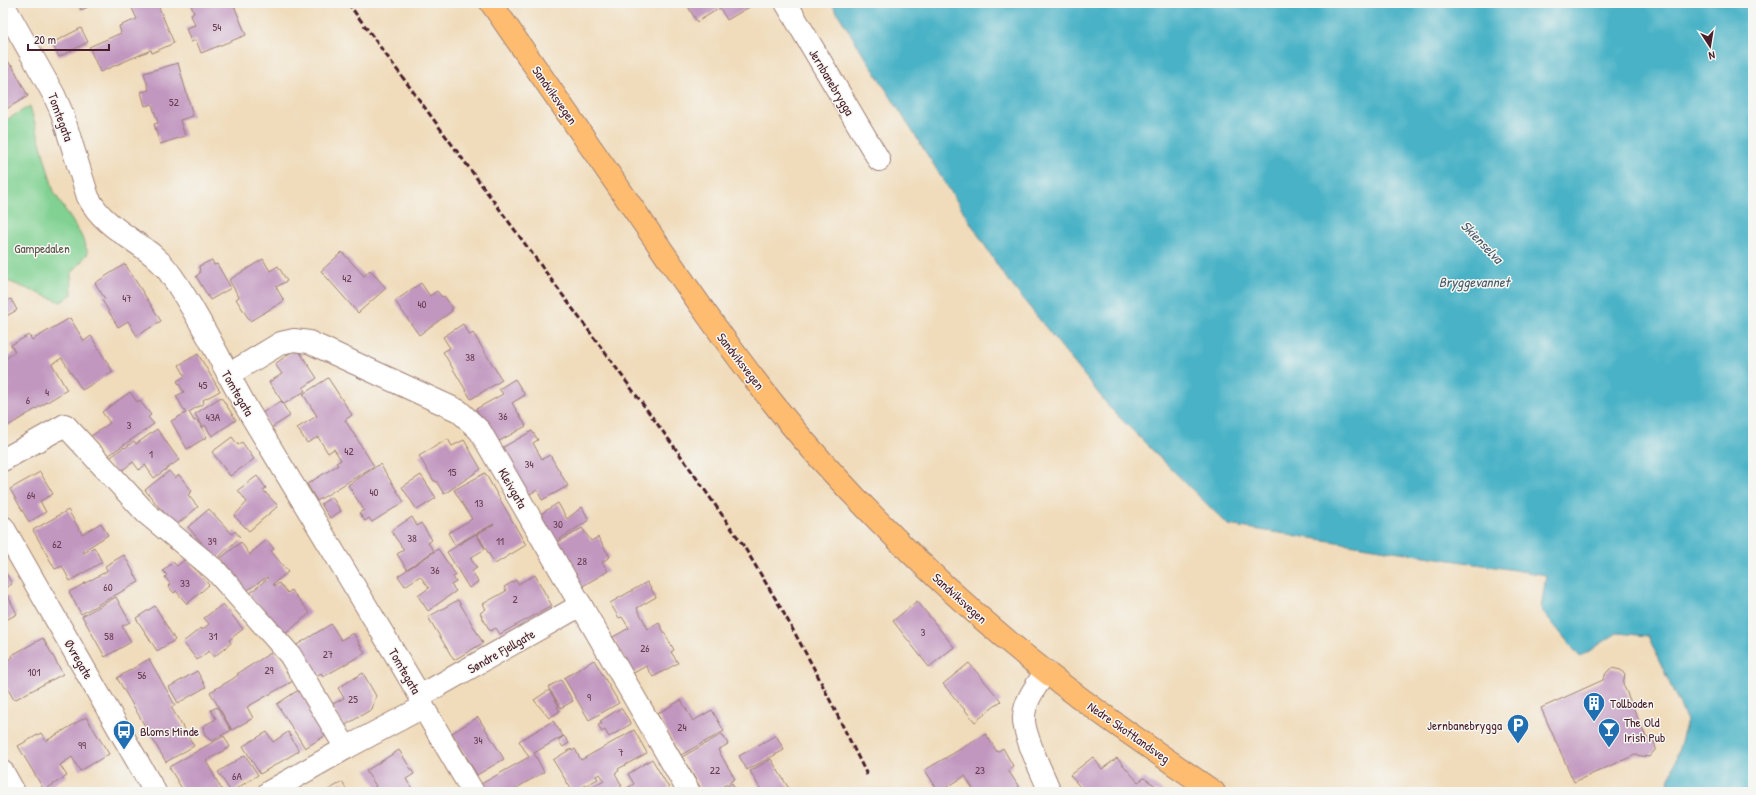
<svg xmlns="http://www.w3.org/2000/svg" width="1756" height="795" font-family="'Patrick Hand',sans-serif">
  <style>
    .green { fill: #80d192; stroke: #65785e }
    .water { fill: #48b2c6; stroke: #496878 }
    .building { fill: #c196bf }
    .lines { fill: none; stroke-linecap: round; stroke-linejoin: round }
    .minor-casing { stroke: #9d7e73; stroke-width: 24 }
    .tertiary-casing { stroke: #9d7e73; stroke-width: 24 }
    .primary-casing { stroke: #9d7e73; stroke-width: 24 }
    .minor { stroke: #fff; stroke-width: 22 }
    .tertiary { stroke: #fff; stroke-width: 22 }
    .primary { stroke: #febc70; stroke-width: 22 }
    .rail { stroke: #4a1f2b; stroke-width: 3; stroke-dasharray: 6 3; stroke-linecap: butt }
    .labels { text-anchor: middle; stroke-width: 3; stroke-linejoin: round; paint-order: stroke }
    .number-label { font-size: 11px; fill: #683d50 }
    .street-label { font-size: 13px; fill: #4a1f2b; stroke: #f6f6f2 }
    .park-label { font-size: 13px; fill: #5a544a; stroke: #f6f6f2 }
    .poi-label { font-size: 13px; fill: #4a1f2b; stroke: #f6f6f2; text-anchor: start }
    .water-label { font-size: 14px; font-style: italic; fill: #495a69; stroke: #f6f6f2 }
  </style>
  <rect width="100%" height="100%" fill="#f6f6f2"/>
  <filter id="ink" filterUnits="userSpaceOnUse"><feTurbulence type="fractalNoise" baseFrequency=".025" numOctaves="2"/><feDisplacementMap in="SourceGraphic" scale="8" xChannelSelector="R" yChannelSelector="G"/><feConvolveMatrix kernelMatrix="1 2 1 2 8 2 1 2 1" color-interpolation-filters="sRGB"/></filter>
  <filter id="wash" filterUnits="userSpaceOnUse"><feTurbulence type="fractalNoise" baseFrequency=".012" numOctaves="4" result="noise"/><feDisplacementMap in="SourceGraphic" scale="16" xChannelSelector="R" yChannelSelector="G"/><feGaussianBlur stdDeviation="0.9" result="paint"/><feColorMatrix in="noise" values="0 0 0 0 0 0 0 0 0 0 0 0 0 0 0 0 0 1.4 0 .05"/><feComposite in="paint" operator="in"/></filter>
  <g filter="url(#wash)">
    <rect width="100%" height="100%" fill="#f0dcbb"/>
    <!-- green -->
    <path class="green" d="M 30,106 L 54,192 L 81,235 L 88,253 L 71,274 L 72,294 L 61,302 L 5,280 L 3,277 L 3,122 Z"/>
    <!-- water -->
    <path class="water" d="M 831,3 L 1753,3 L 1753,792 L 1666,792 L 1687,721 L 1648,636 L 1617,633 L 1580,657 L 1541,609 L 1546,575 L 1228,525 L 1111,409 L 1003,274 Z"/>
    <g id="blocks">
      <!-- building -->
      <g class="building">
        <path d="M 78,3 L 97,3 L 81,10 Z"/>
        <path d="M 138,3 L 157,3 L 174,43 L 152,53 L 151,50 L 100,72 L 89,47 L 121,33 L 119,26 L 137,19 L 131,6 Z"/>
        <path d="M 190,3 L 213,3 L 214,5 L 233,3 L 246,35 L 201,53 L 196,40 L 191,42 L 186,28 L 195,25 L 191,15 L 194,13 Z"/>
        <path d="M 686,3 L 749,3 L 751,6 L 727,20 L 720,8 L 697,22 Z"/>
        <path d="M 81,28 L 88,42 L 59,57 L 52,43 Z"/>
        <path d="M 8,61 L 11,66 L 12,65 L 28,96 L 3,111 L 3,64 Z"/>
        <path d="M 178,63 L 193,116 L 180,120 L 185,136 L 160,144 L 154,124 L 158,123 L 152,104 L 145,106 L 141,92 L 149,90 L 144,73 Z"/>
        <path d="M 342,252 L 364,276 L 370,270 L 386,288 L 358,313 L 321,271 Z"/>
        <path d="M 263,259 L 270,271 L 278,266 L 287,281 L 276,287 L 284,301 L 250,321 L 236,299 L 239,297 L 229,280 Z"/>
        <path d="M 212,260 L 214,265 L 217,264 L 231,288 L 210,300 L 196,276 L 200,273 L 199,266 Z"/>
        <path d="M 125,264 L 161,321 L 137,336 L 128,321 L 118,327 L 102,300 L 105,299 L 95,283 Z"/>
        <path d="M 421,283 L 430,296 L 437,291 L 442,297 L 444,296 L 453,308 L 451,309 L 452,311 L 419,335 L 395,301 Z"/>
        <path d="M 11,299 L 17,310 L 3,318 L 3,303 Z"/>
        <path d="M 70,318 L 84,341 L 91,336 L 113,372 L 82,390 L 62,358 L 52,364 L 67,390 L 3,429 L 3,361 L 15,352 L 11,345 L 29,335 L 32,340 Z"/>
        <path d="M 463,324 L 470,335 L 473,333 L 502,380 L 471,399 L 443,352 L 450,348 L 443,337 Z"/>
        <path d="M 297,348 L 317,378 L 303,388 L 305,391 L 284,404 L 269,382 L 282,374 L 275,364 Z"/>
        <path d="M 198,354 L 220,391 L 203,400 L 204,403 L 189,412 L 194,421 L 197,420 L 207,437 L 187,449 L 171,421 L 186,413 L 176,396 L 184,392 L 177,381 L 185,376 L 179,365 Z"/>
        <path d="M 328,378 L 352,415 L 345,420 L 374,466 L 317,501 L 307,484 L 338,465 L 336,463 L 341,460 L 334,449 L 328,453 L 318,437 L 307,443 L 297,428 L 317,416 L 303,394 Z"/>
        <path d="M 515,379 L 525,395 L 512,403 L 526,426 L 496,443 L 476,409 L 503,394 L 499,389 Z"/>
        <path d="M 130,392 L 137,402 L 139,400 L 151,415 L 148,417 L 154,424 L 105,458 L 90,437 L 110,423 L 102,412 Z"/>
        <path d="M 221,397 L 236,420 L 212,436 L 205,425 L 203,427 L 195,414 Z"/>
        <path d="M 281,401 L 290,416 L 271,428 L 262,413 Z"/>
        <path d="M 157,429 L 179,460 L 154,478 L 145,465 L 139,470 L 133,462 L 117,474 L 107,460 L 124,447 L 125,448 L 134,441 L 136,444 Z"/>
        <path d="M 532,431 L 538,440 L 533,443 L 542,459 L 550,455 L 568,486 L 542,500 L 537,490 L 528,495 L 500,449 Z"/>
        <path d="M 232,437 L 238,445 L 242,442 L 254,459 L 230,476 L 212,452 Z"/>
        <path d="M 448,439 L 452,446 L 464,440 L 481,469 L 444,494 L 436,481 L 434,481 L 419,456 Z"/>
        <path d="M 380,464 L 404,502 L 372,522 L 369,518 L 365,521 L 359,513 L 364,510 L 348,485 Z"/>
        <path d="M 169,471 L 175,478 L 179,475 L 192,491 L 188,495 L 198,507 L 175,526 L 145,490 Z"/>
        <path d="M 40,472 L 53,494 L 40,501 L 46,512 L 29,522 L 10,489 Z"/>
        <path d="M 485,473 L 526,545 L 495,564 L 477,534 L 494,524 L 455,545 L 448,533 L 472,519 L 454,490 Z"/>
        <path d="M 421,475 L 436,498 L 417,510 L 402,487 Z"/>
        <path d="M 257,476 L 266,488 L 263,490 L 278,506 L 249,531 L 234,516 L 247,502 L 238,490 Z"/>
        <path d="M 332,497 L 341,511 L 330,518 L 321,504 Z"/>
        <path d="M 558,503 L 567,519 L 582,507 L 589,520 L 555,542 L 539,515 Z"/>
        <path d="M 209,509 L 232,534 L 235,531 L 240,537 L 217,559 L 212,553 L 210,555 L 200,545 L 202,543 L 188,527 Z"/>
        <path d="M 68,510 L 82,534 L 101,523 L 108,535 L 83,551 L 84,553 L 94,547 L 102,562 L 70,581 L 62,566 L 55,569 L 33,530 Z"/>
        <path d="M 412,517 L 417,526 L 421,523 L 432,540 L 428,543 L 434,551 L 407,569 L 397,554 L 404,550 L 391,531 Z"/>
        <path d="M 582,528 L 591,541 L 598,537 L 610,557 L 602,562 L 608,571 L 581,587 L 555,544 Z"/>
        <path d="M 476,534 L 485,549 L 470,558 L 477,568 L 472,571 L 478,582 L 469,588 L 447,552 Z"/>
        <path d="M 267,540 L 274,549 L 271,551 L 288,572 L 273,584 L 275,586 L 279,583 L 288,593 L 291,590 L 310,613 L 284,635 L 249,594 L 268,578 L 267,577 L 246,591 L 221,558 L 241,542 L 250,555 L 252,552 Z"/>
        <path d="M 438,549 L 456,575 L 453,577 L 456,582 L 451,585 L 456,591 L 428,611 L 418,596 L 429,588 L 420,576 L 405,586 L 398,576 Z"/>
        <path d="M 124,555 L 139,582 L 81,614 L 69,592 L 107,571 L 105,566 Z"/>
        <path d="M 186,559 L 209,585 L 187,604 L 176,591 L 174,593 L 168,586 L 170,584 L 165,577 L 167,575 L 163,571 L 173,562 L 177,566 Z"/>
        <path d="M 3,568 L 12,584 L 3,589 Z"/>
        <path d="M 535,575 L 552,606 L 500,634 L 496,628 L 490,631 L 480,613 L 486,609 L 483,604 L 506,591 L 504,587 L 516,580 L 518,584 Z"/>
        <path d="M 647,582 L 656,597 L 637,608 L 648,629 L 659,623 L 674,650 L 671,652 L 678,663 L 653,677 L 646,666 L 632,674 L 613,637 L 629,628 L 622,617 L 619,618 L 610,603 Z"/>
        <path d="M 8,596 L 17,614 L 6,620 L 3,614 L 3,598 Z"/>
        <path d="M 116,597 L 130,622 L 122,626 L 131,642 L 105,657 L 82,616 Z"/>
        <path d="M 458,600 L 483,643 L 454,660 L 428,617 Z"/>
        <path d="M 917,601 L 954,647 L 929,667 L 893,621 Z"/>
        <path d="M 223,604 L 243,629 L 229,640 L 231,643 L 214,657 L 209,651 L 197,660 L 183,642 L 201,628 L 202,630 L 209,624 L 204,618 Z"/>
        <path d="M 155,606 L 175,640 L 157,651 L 136,618 Z"/>
        <path d="M 331,624 L 341,640 L 353,633 L 365,653 L 323,677 L 321,673 L 314,677 L 295,646 Z"/>
        <path d="M 43,638 L 63,674 L 14,700 L 3,680 L 4,678 L 3,663 L 13,657 L 12,655 Z"/>
        <path d="M 274,651 L 293,681 L 247,707 L 253,718 L 232,730 L 210,692 L 231,680 L 238,675 L 237,674 Z"/>
        <path d="M 149,659 L 175,705 L 171,707 L 194,746 L 166,762 L 117,678 Z"/>
        <path d="M 594,660 L 619,703 L 589,720 L 564,678 Z"/>
        <path d="M 969,663 L 1001,701 L 975,722 L 943,684 Z"/>
        <path d="M 1611,668 L 1621,670 L 1625,675 L 1623,684 L 1646,737 L 1654,741 L 1656,749 L 1649,757 L 1635,755 L 1574,782 L 1541,708 L 1603,680 L 1606,673 Z"/>
        <path d="M 197,671 L 206,687 L 178,703 L 169,687 Z"/>
        <path d="M 363,673 L 376,696 L 372,709 L 344,726 L 331,705 L 344,698 L 338,688 Z"/>
        <path d="M 561,680 L 573,701 L 561,708 L 548,687 Z"/>
        <path d="M 300,689 L 328,734 L 305,748 L 277,704 Z"/>
        <path d="M 549,690 L 559,706 L 557,707 L 560,711 L 549,718 L 534,700 Z"/>
        <path d="M 681,700 L 693,721 L 712,710 L 724,731 L 681,755 L 657,714 Z"/>
        <path d="M 217,707 L 231,730 L 212,741 L 205,736 L 203,726 L 216,719 L 211,710 Z"/>
        <path d="M 621,708 L 631,724 L 609,737 L 605,730 L 602,732 L 598,725 L 602,724 L 600,721 Z"/>
        <path d="M 86,717 L 109,754 L 80,771 L 72,757 L 60,765 L 67,776 L 44,790 L 18,746 L 41,733 L 46,741 Z"/>
        <path d="M 478,717 L 504,759 L 477,775 L 452,733 Z"/>
        <path d="M 553,721 L 563,736 L 534,753 L 544,772 L 523,784 L 514,790 L 515,792 L 486,792 L 481,784 L 529,757 L 519,741 Z"/>
        <path d="M 634,730 L 647,753 L 618,769 L 619,771 L 615,773 L 622,786 L 612,792 L 592,792 L 590,788 L 604,780 L 600,774 L 596,776 L 598,779 L 573,792 L 553,760 L 571,749 L 572,751 L 575,749 L 581,760 Z"/>
        <path d="M 267,732 L 273,742 L 288,732 L 299,751 L 260,774 L 243,746 Z"/>
        <path d="M 722,734 L 728,744 L 718,750 L 735,779 L 714,792 L 703,792 L 682,757 Z"/>
        <path d="M 986,734 L 997,752 L 1003,748 L 1013,766 L 1008,770 L 1019,787 L 1011,792 L 975,792 L 965,776 L 939,792 L 925,770 Z"/>
        <path d="M 776,735 L 784,750 L 747,770 L 739,756 Z"/>
        <path d="M 224,736 L 230,747 L 206,761 L 223,792 L 184,792 L 169,767 Z"/>
        <path d="M 564,736 L 569,743 L 563,747 L 558,740 Z"/>
        <path d="M 399,750 L 414,774 L 406,779 L 414,792 L 367,792 L 376,786 L 366,771 Z"/>
        <path d="M 245,755 L 258,775 L 231,792 L 218,772 Z"/>
        <path d="M 1093,757 L 1102,769 L 1117,758 L 1138,782 L 1144,778 L 1164,792 L 1073,792 L 1080,787 L 1070,775 Z"/>
        <path d="M 652,759 L 669,788 L 662,792 L 620,792 L 634,784 L 628,774 Z"/>
        <path d="M 771,759 L 791,792 L 762,792 L 750,771 Z"/>
        <path d="M 342,782 L 348,792 L 329,792 L 328,790 Z"/>
        <path d="M 732,783 L 737,792 L 718,792 Z"/>
      </g>
    </g>
  </g>
  <g filter="url(#ink)">
    <use href="#blocks" fill-opacity="0" stroke="#9d7e73" stroke-width="1"/>
    <g class="lines">
      <!-- minor casing -->
      <g class="minor-casing">
        <g id="minor">
          <path d="M 786,3 L 879,160"/>
          <path d="M 3,4 L 54,95 L 62,113 L 88,197 C 108,235 148,241 171,275 C 201,318 223,367 249,412 C 306,507 364,601 420,696 L 423,707 L 473,792"/>
          <path d="M 228,375 L 281,343 L 294,340 L 309,342 L 459,411 L 480,431 L 689,792"/>
          <path d="M 3,460 L 65,425 L 146,513 L 215,570 L 290,655 L 346,748"/>
          <path d="M 1046,671 C 1037,685 1025,700 1024,716 C 1022,734 1043,774 1050,792"/>
          <path d="M 420,696 L 581,605"/>
          <path d="M 269,792 L 346,748 L 423,707"/>
        </g>
      </g>
      <!-- tertiary casing -->
      <g class="tertiary-casing">
        <g id="tertiary">
          <path d="M 3,527 L 155,792"/>
          <path d="M 3,772 L 14,792"/>
        </g>
      </g>
      <!-- primary casing -->
      <g class="primary-casing">
        <path id="primary" d="M 491,3 C 546,82 600,161 655,240 C 710,320 766,401 832,472 C 898,544 970,612 1046,672 C 1100,715 1158,753 1214,792"/>
      </g>
      <!-- minor -->
      <use href="#minor" class="minor"/>
      <!-- tertiary -->
      <use href="#tertiary" class="tertiary"/>
      <!-- primary -->
      <use href="#primary" class="primary"/>
      <!-- rail -->
      <path class="rail" d="M 348,3 L 686,463 L 743,545 L 781,608 L 816,672 L 867,775"/>
    </g>
  </g>
  <!-- icons -->
  <defs>
    <g id="building-pin" transform="scale(1.15)"><path d="M0 17L-7.5 6A9.5 9.5 0 1 1 7.5 6Z" fill="#1f6fb2" stroke="#f6f6f2"/><path d="M-4-6H4V6H1V3H-1V6H-4ZM-2.5-4.3h1.7v1.8h-1.7ZM.8-4.3h1.7v1.8H.8ZM-2.5-1h1.7V.8h-1.7ZM.8-1h1.7V.8H.8Z" fill="#fff"/></g>
    <g id="parking-pin" transform="scale(1.15)"><path d="M0 17L-7.5 6A9.5 9.5 0 1 1 7.5 6Z" fill="#1f6fb2" stroke="#f6f6f2"/><path d="M-3.5-5.5H1a3.5 3.5 0 0 1 0 7H-1V5.5H-3.5ZM-1-3.4V-.6H.8a1.4 1.4 0 0 0 0-2.8Z" fill="#fff"/></g>
    <g id="bar-pin" transform="scale(1.15)"><path d="M0 17L-7.5 6A9.5 9.5 0 1 1 7.5 6Z" fill="#1f6fb2" stroke="#f6f6f2"/><path d="M-6-5H6L.8 .8V4.5H3.5V6h-7V4.5H-.8V.8Z" fill="#fff"/></g>
    <g id="bus-pin" transform="scale(1.15)"><path d="M0 17L-7.5 6A9.5 9.5 0 1 1 7.5 6Z" fill="#1f6fb2" stroke="#f6f6f2"/><path d="M-5-6H5V4H4V6H2V4H-2V6H-4V4H-5ZM-3.5-4V0h7V-4ZM-3.5 1.2v1.5H-2V1.2ZM2 1.2v1.5H3.5V1.2Z" fill="#fff"/></g>
  </defs>
  <g fill-rule="evenodd">
    <use href="#building-pin" x="1594" y="703"/>
    <use href="#parking-pin" x="1518" y="725"/>
    <use href="#bar-pin" x="1609" y="729"/>
    <use href="#bus-pin" x="124" y="731"/>
  </g>
  <g class="labels">
    <!-- number labels -->
    <g class="number-label">
      <text x="217" y="31">54</text>
      <text x="174" y="106">52</text>
      <text x="347" y="282">42</text>
      <text x="127" y="302">47</text>
      <text x="422" y="308">40</text>
      <text x="470" y="361">38</text>
      <text x="203" y="389">45</text>
      <text x="47" y="396">4</text>
      <text x="28" y="404">6</text>
      <text x="503" y="420">36</text>
      <text x="213" y="421">43A</text>
      <text x="129" y="429">3</text>
      <text x="349" y="455">42</text>
      <text x="151" y="458">1</text>
      <text x="529" y="468">34</text>
      <text x="452" y="476">15</text>
      <text x="374" y="496">40</text>
      <text x="31" y="499">64</text>
      <text x="479" y="507">13</text>
      <text x="558" y="528">30</text>
      <text x="412" y="542">38</text>
      <text x="212" y="545">39</text>
      <text x="500" y="545">11</text>
      <text x="57" y="548">62</text>
      <text x="582" y="565">28</text>
      <text x="435" y="574">36</text>
      <text x="185" y="587">33</text>
      <text x="108" y="591">60</text>
      <text x="515" y="603">2</text>
      <text x="923" y="636">3</text>
      <text x="109" y="640">58</text>
      <text x="213" y="640">31</text>
      <text x="645" y="652">26</text>
      <text x="328" y="658">27</text>
      <text x="269" y="674">29</text>
      <text x="34" y="676">101</text>
      <text x="142" y="679">56</text>
      <text x="589" y="701">9</text>
      <text x="353" y="703">25</text>
      <text x="682" y="731">24</text>
      <text x="478" y="744">34</text>
      <text x="82" y="749">99</text>
      <text x="621" y="756">7</text>
      <text x="715" y="774">22</text>
      <text x="980" y="774">23</text>
      <text x="237" y="780">6A</text>
    </g>
    <!-- street labels -->
    <g class="street-label">
      <text transform="translate(832 82) rotate(59)" y="5">Jernbanebrygga</text>
      <text transform="translate(555 95) rotate(55)" y="5">Sandviksvegen</text>
      <text transform="translate(61 117) rotate(70)" y="5">Tomtegata</text>
      <text transform="translate(741 361) rotate(52)" y="5">Sandviksvegen</text>
      <text transform="translate(238 393) rotate(60)" y="5">Tomtegata</text>
      <text transform="translate(513 488) rotate(60)" y="5">Kleivgata</text>
      <text transform="translate(960 598) rotate(42)" y="5">Sandviksvegen</text>
      <text transform="translate(501 651) rotate(-30)" y="5">Søndre Fjellgate</text>
      <text transform="translate(79 659) rotate(60)" y="5">Øvregate</text>
      <text transform="translate(405 671) rotate(60)" y="5">Tomtegata</text>
      <text transform="translate(1129 732) rotate(35)" y="5">Nedre Skottlandsveg</text>
    </g>
    <!-- park labels -->
    <g class="park-label">
      <text x="42" y="253">Gampedalen</text>
    </g>
    <!-- poi labels -->
    <g class="poi-label">
      <text x="1610" y="708">Tollboden</text>
      <text x="1624" y="727">The Old<tspan x="1624" dy="15">Irish Pub</tspan></text>
      <text x="1502" y="730" text-anchor="end">Jernbanebrygga</text>
      <text x="140" y="736">Bloms Minde</text>
    </g>
    <!-- water labels -->
    <g class="water-label">
      <text transform="translate(1482 242) rotate(46)" y="5">Skienselva</text>
      <text x="1474" y="287">Bryggevannet</text>
    </g>
  </g>
  <!-- margin -->
  <rect width="1756" height="795" fill="none" stroke="#f6f6f2" stroke-width="16"/>
  <!-- north arrow -->
  <g transform="translate(1710 46) rotate(168)" stroke="#f6f6f2" stroke-width="3" paint-order="stroke">
  <path d="M0-3L7 15L0 10L-7 15Z" fill="#4a1f2b"/>
  <text y="-6" font-size="11" font-weight="bold" text-anchor="middle" fill="#4a1f2b">N</text>
  </g>
  <!-- scale -->
  <path d="M28 44v6h81v-6" fill="none" stroke="#4a1f2b" stroke-width="2"/>
  <text x="34" y="44" font-size="12" fill="#4a1f2b" stroke="#f6f6f2" stroke-width="3" paint-order="stroke">20 m</text>
</svg>
